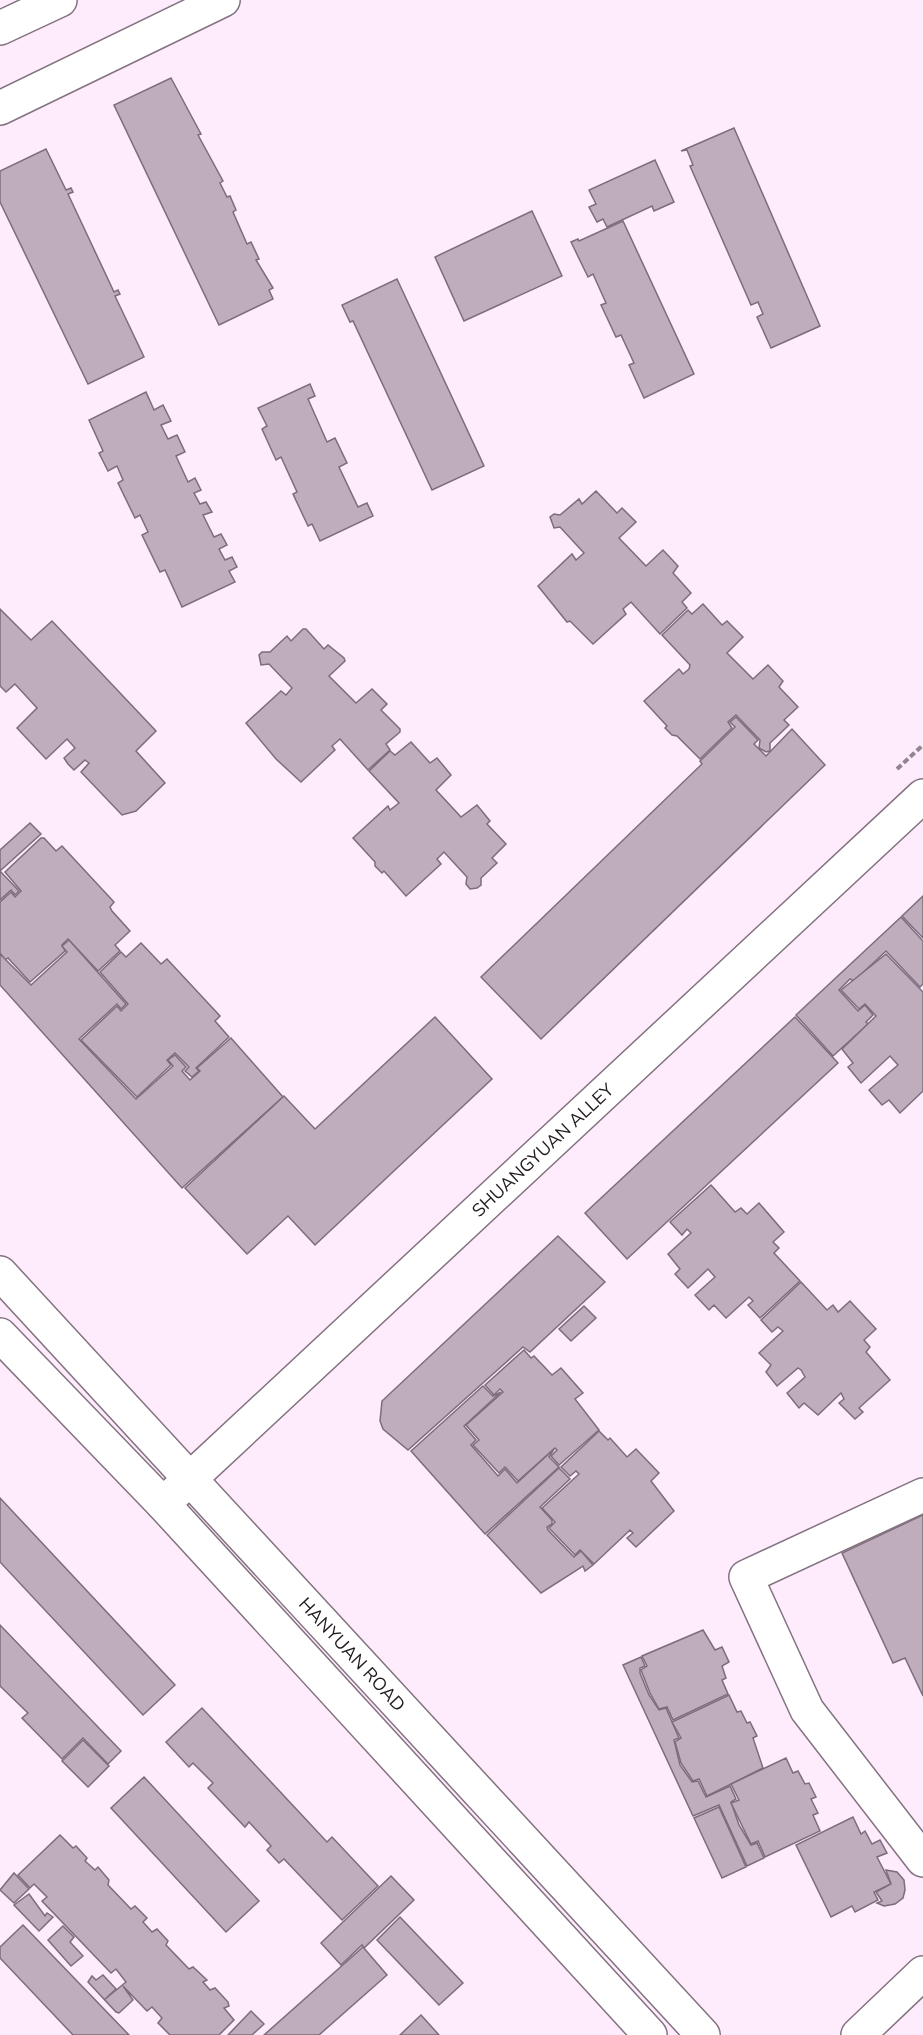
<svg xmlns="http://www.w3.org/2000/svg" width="923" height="2035" font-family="'Nunito Sans',sans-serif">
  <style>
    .building { fill: #bfadbc; stroke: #7d6c7b; stroke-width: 1.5 }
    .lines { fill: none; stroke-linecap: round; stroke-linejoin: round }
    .minor-casing { stroke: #837381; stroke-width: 36 }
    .major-casing { stroke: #837381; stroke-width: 36 }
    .path { stroke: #91858f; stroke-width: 4; stroke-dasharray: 6 3; stroke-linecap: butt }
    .minor { stroke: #fff; stroke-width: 33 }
    .major { stroke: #fff; stroke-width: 33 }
    .labels { text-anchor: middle; stroke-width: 5; stroke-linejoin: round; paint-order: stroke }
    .street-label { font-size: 18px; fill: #221c21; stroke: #fff }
  </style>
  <rect width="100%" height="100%" fill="#feebfb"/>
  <!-- building -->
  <g class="building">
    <path d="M 171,78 L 201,134 L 198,135 L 223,181 L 220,183 L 227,197 L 230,196 L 236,210 L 233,212 L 247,244 L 251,242 L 259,259 L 256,260 L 273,288 L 269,290 L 273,299 L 219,325 L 114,105 Z"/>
    <path d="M 734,128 L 820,326 L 771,348 L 757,317 L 763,314 L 758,302 L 751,305 L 690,166 L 693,165 L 687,150 L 681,151 Z"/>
    <path d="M 46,149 L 66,190 L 71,188 L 73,192 L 68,194 L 114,292 L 118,290 L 120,294 L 115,296 L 144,357 L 88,384 L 0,202 L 0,171 Z"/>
    <path d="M 655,160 L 674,202 L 654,211 L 652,206 L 607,227 L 603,219 L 597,222 L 589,207 L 596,204 L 589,190 Z"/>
    <path d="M 532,211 L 562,276 L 464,321 L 435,257 Z"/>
    <path d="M 623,221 L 694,374 L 644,398 L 629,365 L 634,363 L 621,335 L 616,337 L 601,305 L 606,303 L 593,274 L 588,277 L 571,242 L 578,239 L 579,241 Z"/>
    <path d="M 397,279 L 484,466 L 432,490 L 353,321 L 350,322 L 342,305 Z"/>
    <path d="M 310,384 L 315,396 L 308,399 L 327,442 L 335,438 L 347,463 L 339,467 L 358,507 L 367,503 L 373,516 L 320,541 L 312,524 L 308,526 L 293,494 L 297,492 L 281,457 L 276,460 L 262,429 L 267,426 L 258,408 Z"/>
    <path d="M 146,392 L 154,410 L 163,405 L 171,421 L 161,425 L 168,439 L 177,435 L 185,452 L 176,456 L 188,482 L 195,478 L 201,490 L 194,493 L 200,504 L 206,502 L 212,512 L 203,515 L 214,537 L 221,534 L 227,545 L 219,549 L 225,560 L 232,557 L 237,567 L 229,571 L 235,582 L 182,607 L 165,570 L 160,572 L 142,535 L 148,532 L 140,515 L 135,518 L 118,483 L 123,480 L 117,466 L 108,471 L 99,453 L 103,451 L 89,420 Z"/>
    <path d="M 596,491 L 617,513 L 622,508 L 636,522 L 619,538 L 646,566 L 663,550 L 678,566 L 673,573 L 691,593 L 682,602 L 687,608 L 660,634 L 631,602 L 623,609 L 626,614 L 593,644 L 570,621 L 567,622 L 538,586 L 572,554 L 576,560 L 584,553 L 560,527 L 554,528 L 550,517 L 554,514 L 560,515 L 579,499 L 582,504 Z"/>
    <path d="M 703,604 L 722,625 L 727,621 L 743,637 L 727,653 L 753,679 L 768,665 L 783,681 L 779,687 L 798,707 L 784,720 L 789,725 L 770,743 L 770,751 L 766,752 L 759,748 L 760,740 L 736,715 L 728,722 L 732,728 L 700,759 L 677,736 L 672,735 L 665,728 L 667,726 L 644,701 L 679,669 L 683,674 L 689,669 L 690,665 L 662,635 L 688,610 L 692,614 Z"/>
    <path d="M 0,609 L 31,640 L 52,621 L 156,731 L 136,751 L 165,783 L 136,811 L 122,815 L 81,772 L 89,763 L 85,760 L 74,770 L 68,764 L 64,758 L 75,748 L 67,739 L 46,759 L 17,728 L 37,708 L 15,684 L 6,692 L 0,686 Z"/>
    <path d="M 303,629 L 306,629 L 324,649 L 328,645 L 344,658 L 345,661 L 329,676 L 356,703 L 372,689 L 387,704 L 381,710 L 400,729 L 400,732 L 386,744 L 390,750 L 368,770 L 340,739 L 332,746 L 335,750 L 301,782 L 276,759 L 246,723 L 281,691 L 286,695 L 292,688 L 269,664 L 261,665 L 259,655 L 262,652 L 270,652 L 287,636 L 291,641 Z"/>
    <path d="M 736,717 L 758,740 L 754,744 L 766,756 L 792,729 L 825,765 L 541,1039 L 481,977 L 702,764 L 700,761 L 735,727 L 730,722 Z"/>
    <path d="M 411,742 L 430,763 L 437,758 L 451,775 L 436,790 L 461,817 L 477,805 L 490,821 L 487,824 L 506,844 L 492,858 L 497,863 L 481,878 L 481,885 L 477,888 L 470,889 L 466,884 L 467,877 L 444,852 L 437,859 L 441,864 L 406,896 L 384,871 L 382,873 L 375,866 L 375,862 L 353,838 L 388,806 L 390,810 L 399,803 L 369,771 L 390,751 L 395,755 Z"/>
    <path d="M 30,823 L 41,834 L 0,871 L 19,891 L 15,895 L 11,890 L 0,900 L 0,850 Z"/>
    <path d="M 41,838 L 44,838 L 56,851 L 62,846 L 114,902 L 110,907 L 112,911 L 130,931 L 115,945 L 120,951 L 98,971 L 68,939 L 62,945 L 65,951 L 30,982 L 8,958 L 5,960 L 0,953 L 0,902 L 11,892 L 15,897 L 21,891 L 5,872 Z"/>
    <path d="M 923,896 L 923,938 L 902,916 Z"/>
    <path d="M 901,917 L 923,941 L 923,984 L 920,987 L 886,951 L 854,981 L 850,979 L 839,990 L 858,1011 L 865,1005 L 873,1015 L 866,1022 L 868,1024 L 833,1056 L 796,1015 Z"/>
    <path d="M 69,940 L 126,1004 L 121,1009 L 117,1004 L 79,1039 L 136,1099 L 173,1066 L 168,1060 L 175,1055 L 186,1067 L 182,1071 L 190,1080 L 200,1071 L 197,1068 L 231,1038 L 283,1097 L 182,1188 L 0,985 L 0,954 L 31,985 L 67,952 L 62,946 Z"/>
    <path d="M 141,943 L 161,964 L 167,959 L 220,1016 L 215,1021 L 229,1037 L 196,1068 L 199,1071 L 192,1077 L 185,1071 L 189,1067 L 175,1053 L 167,1060 L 171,1065 L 137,1097 L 81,1040 L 117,1006 L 121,1011 L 128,1004 L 100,972 L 121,952 L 126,957 Z"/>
    <path d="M 886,954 L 923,992 L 923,1091 L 900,1113 L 889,1100 L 882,1105 L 869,1090 L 898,1065 L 890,1056 L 861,1083 L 848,1067 L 853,1063 L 842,1049 L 876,1016 L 865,1004 L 859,1009 L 841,990 Z"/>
    <path d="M 435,1017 L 492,1079 L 315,1245 L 288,1216 L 247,1254 L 185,1188 L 284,1096 L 315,1129 Z"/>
    <path d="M 795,1017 L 838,1063 L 627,1259 L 585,1213 Z"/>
    <path d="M 711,1185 L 735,1212 L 741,1208 L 747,1214 L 759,1203 L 784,1232 L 773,1242 L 779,1248 L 774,1253 L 800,1281 L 760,1318 L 748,1305 L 753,1301 L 749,1297 L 726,1318 L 714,1305 L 709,1310 L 695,1295 L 715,1277 L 708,1269 L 688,1288 L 675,1274 L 680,1269 L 668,1254 L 691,1233 L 687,1229 L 682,1235 L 670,1222 Z"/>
    <path d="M 558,1236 L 605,1282 L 530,1352 L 523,1347 L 408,1450 L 383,1429 L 380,1421 L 382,1401 Z"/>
    <path d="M 801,1282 L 827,1310 L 833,1305 L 838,1312 L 850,1301 L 876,1329 L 864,1340 L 870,1347 L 866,1352 L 890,1380 L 859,1408 L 863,1412 L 855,1419 L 839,1403 L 844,1399 L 841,1393 L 818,1415 L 804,1403 L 799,1408 L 787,1393 L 805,1377 L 801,1370 L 798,1368 L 777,1386 L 766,1372 L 771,1365 L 759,1353 L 783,1331 L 778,1327 L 772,1332 L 761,1320 Z"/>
    <path d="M 584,1306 L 596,1318 L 571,1341 L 559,1329 Z"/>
    <path d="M 524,1350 L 531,1358 L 534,1356 L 552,1375 L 561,1368 L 583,1393 L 575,1399 L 599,1430 L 559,1465 L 551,1456 L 557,1450 L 555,1448 L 518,1481 L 505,1467 L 499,1473 L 473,1445 L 479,1440 L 466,1425 L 503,1392 L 500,1389 L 494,1395 L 485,1385 Z"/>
    <path d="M 483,1386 L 493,1396 L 501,1392 L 464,1426 L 476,1440 L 471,1445 L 498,1476 L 505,1469 L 517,1483 L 554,1449 L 549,1457 L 559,1467 L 485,1534 L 411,1451 Z"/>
    <path d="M 599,1431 L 608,1440 L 610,1438 L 627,1457 L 636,1449 L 659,1473 L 651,1481 L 674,1511 L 636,1547 L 627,1538 L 633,1533 L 630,1530 L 594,1564 L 580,1550 L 575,1555 L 549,1528 L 555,1522 L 542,1508 L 579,1474 L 576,1471 L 570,1476 L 561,1467 Z"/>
    <path d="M 559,1468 L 570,1479 L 540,1507 L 552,1520 L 552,1524 L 547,1527 L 548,1530 L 574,1557 L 581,1551 L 593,1565 L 585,1571 L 583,1566 L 541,1593 L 487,1535 Z"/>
    <path d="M 0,1498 L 175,1685 L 143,1715 L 0,1562 Z"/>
    <path d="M 923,1515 L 923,1696 L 905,1658 L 893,1663 L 842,1553 Z"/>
    <path d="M 0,1625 L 121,1751 L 108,1764 L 83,1738 L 62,1759 L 22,1718 L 28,1713 L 0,1686 Z"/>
    <path d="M 703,1630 L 715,1650 L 722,1647 L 729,1662 L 722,1666 L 726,1678 L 722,1680 L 728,1694 L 673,1720 L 667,1707 L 659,1709 L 650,1693 L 641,1670 L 647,1666 L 642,1656 Z"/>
    <path d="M 641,1657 L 645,1666 L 640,1668 L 640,1673 L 649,1695 L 659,1710 L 666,1708 L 679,1738 L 674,1740 L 680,1765 L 692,1782 L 698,1781 L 706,1797 L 730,1786 L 736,1799 L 731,1802 L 739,1825 L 751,1845 L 757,1843 L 764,1858 L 747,1866 L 719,1805 L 693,1816 L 623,1665 Z"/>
    <path d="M 729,1695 L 737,1712 L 741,1711 L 747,1723 L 750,1722 L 757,1736 L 753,1738 L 763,1768 L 707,1796 L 699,1779 L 693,1781 L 681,1763 L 675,1742 L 681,1738 L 672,1722 Z"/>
    <path d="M 202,1708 L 327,1842 L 332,1837 L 378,1886 L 342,1920 L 284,1859 L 279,1863 L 267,1850 L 271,1846 L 249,1822 L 245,1827 L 208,1788 L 213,1783 L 193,1763 L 189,1767 L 166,1742 Z"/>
    <path d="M 83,1740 L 109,1766 L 88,1787 L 62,1761 Z"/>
    <path d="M 786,1758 L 793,1773 L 798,1771 L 805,1784 L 809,1783 L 816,1797 L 811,1799 L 818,1813 L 813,1815 L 820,1831 L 765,1857 L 758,1841 L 751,1844 L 731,1803 L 739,1800 L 731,1784 Z"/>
    <path d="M 144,1777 L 259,1901 L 226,1932 L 111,1808 Z"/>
    <path d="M 719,1807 L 746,1867 L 722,1878 L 694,1818 Z"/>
    <path d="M 853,1817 L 861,1834 L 865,1831 L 872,1844 L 880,1840 L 887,1853 L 877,1857 L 891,1884 L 874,1892 L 878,1900 L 855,1912 L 852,1906 L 831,1917 L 796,1845 Z"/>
    <path d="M 60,1835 L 73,1848 L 76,1846 L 87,1858 L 85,1861 L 95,1870 L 98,1867 L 109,1880 L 108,1885 L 131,1909 L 135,1906 L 147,1918 L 143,1922 L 152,1932 L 157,1929 L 168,1941 L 166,1945 L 189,1969 L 193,1967 L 207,1980 L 203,1982 L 210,1990 L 215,1988 L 228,2002 L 229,2006 L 224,2008 L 234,2020 L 219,2035 L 170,2035 L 158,2023 L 162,2018 L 152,2007 L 147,2011 L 123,1986 L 133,2000 L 119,2013 L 116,2012 L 88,1982 L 92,1976 L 96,1980 L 103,1975 L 116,1989 L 104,2000 L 126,1982 L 116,1969 L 111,1973 L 42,1901 L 47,1897 L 34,1884 L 30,1888 L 18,1875 Z"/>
    <path d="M 886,1870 L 897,1872 L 904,1880 L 905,1890 L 903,1898 L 895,1904 L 884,1906 L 877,1903 L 882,1901 L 876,1892 L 891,1884 Z"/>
    <path d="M 14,1873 L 29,1889 L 14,1903 L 0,1890 Z"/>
    <path d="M 391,1876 L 414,1900 L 364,1948 L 362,1945 L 341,1965 L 321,1943 Z"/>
    <path d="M 29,1894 L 45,1916 L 47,1913 L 53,1917 L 39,1931 L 14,1905 Z"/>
    <path d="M 400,1917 L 463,1983 L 439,2005 L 377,1940 Z"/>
    <path d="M 23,1925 L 129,2035 L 73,2035 L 0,1958 L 0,1947 Z"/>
    <path d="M 63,1926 L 74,1937 L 70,1942 L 83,1956 L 71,1966 L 48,1940 Z"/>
    <path d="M 363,1947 L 387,1975 L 319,2035 L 264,2035 Z"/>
    <path d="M 251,2011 L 264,2024 L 252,2035 L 228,2035 Z"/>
    <path d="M 421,2015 L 439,2035 L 400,2035 Z"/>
  </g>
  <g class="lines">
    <!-- minor casing -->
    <g class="minor-casing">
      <g id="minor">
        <path d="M 923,1495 L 746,1577 L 807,1710 L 923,1860"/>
        <path id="s1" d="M 163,1504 L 923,796"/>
        <path d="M 858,2035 L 923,1973"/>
      </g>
    </g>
    <!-- major casing -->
    <g class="major-casing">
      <g id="major">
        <path d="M 0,28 L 60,0"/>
        <path d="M 0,108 L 223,0"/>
        <path id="s2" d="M 0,1273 L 703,2035"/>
        <path d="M 0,1335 L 163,1504 L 650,2035"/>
      </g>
    </g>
    <!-- path -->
    <path class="path" d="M 897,769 L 923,745"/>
    <!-- minor -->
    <use href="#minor" class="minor"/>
    <!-- major -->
    <use href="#major" class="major"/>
  </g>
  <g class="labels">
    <!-- street labels -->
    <g class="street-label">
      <text dy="6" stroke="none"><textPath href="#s1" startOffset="519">SHUANGYUAN ALLEY</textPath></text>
      <text dy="6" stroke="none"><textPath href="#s2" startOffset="519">HANYUAN ROAD</textPath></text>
    </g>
  </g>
</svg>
